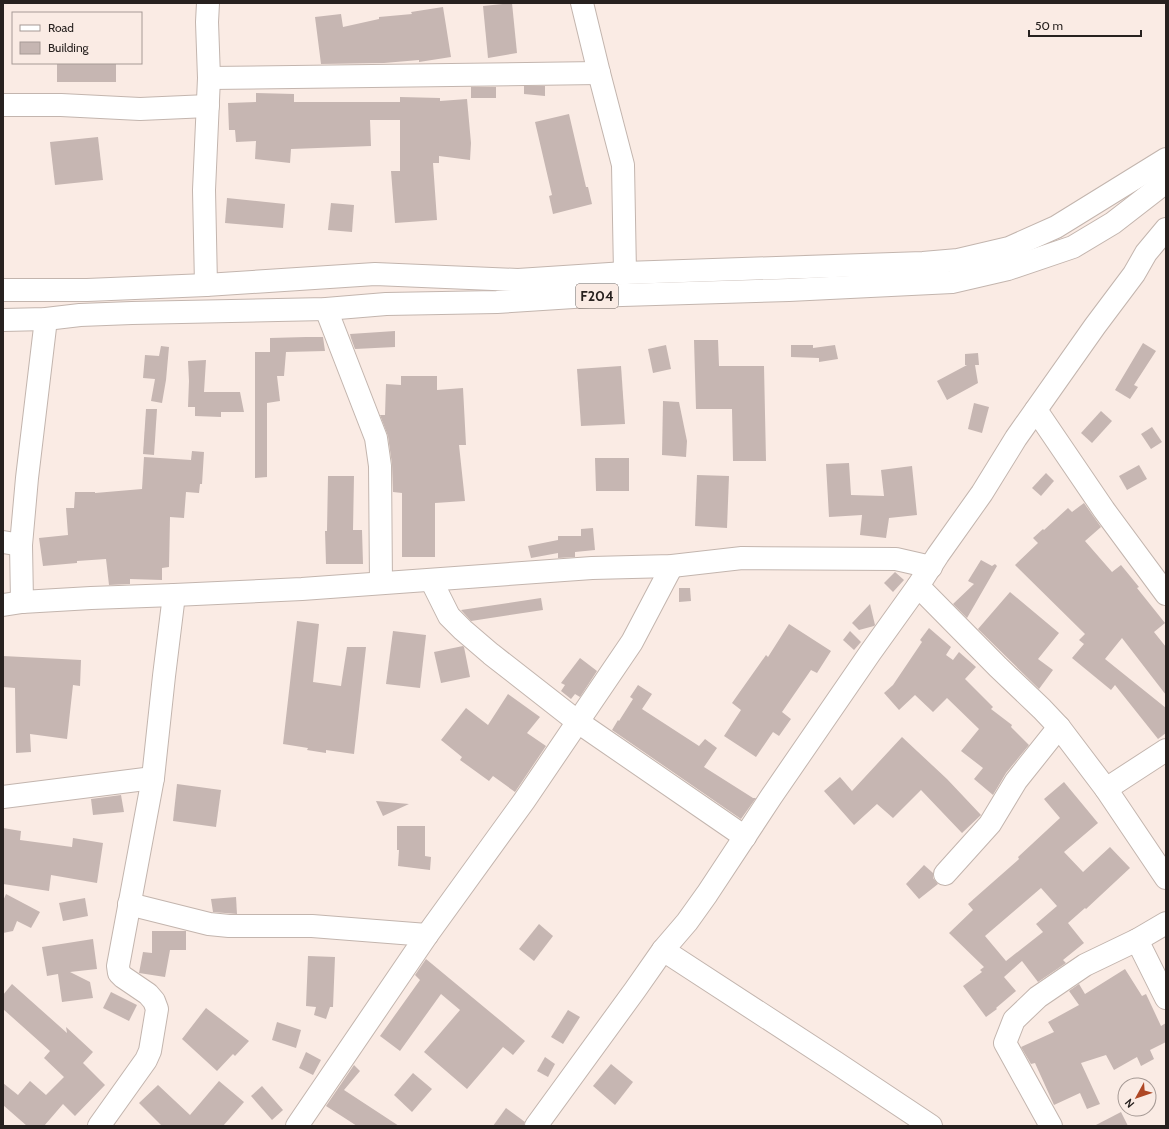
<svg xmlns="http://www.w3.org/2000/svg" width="1169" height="1129" font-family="Cabin,sans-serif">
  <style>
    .building { fill: #c6b6b2; fill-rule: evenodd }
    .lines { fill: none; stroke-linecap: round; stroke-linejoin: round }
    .minor-casing { stroke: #c3b5ae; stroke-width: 24 }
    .major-casing { stroke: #c3b5ae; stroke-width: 24 }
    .minor { stroke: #fff; stroke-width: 22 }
    .major { stroke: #fff; stroke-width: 22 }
    .labels { text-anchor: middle; stroke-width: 3.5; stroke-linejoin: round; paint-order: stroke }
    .shield { fill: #faebe4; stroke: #665e5a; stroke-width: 1 }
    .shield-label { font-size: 14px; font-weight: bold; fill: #27211f }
  </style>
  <rect width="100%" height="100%" fill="#faebe4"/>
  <!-- building -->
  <g class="building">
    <path d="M 512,3 L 517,53 L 488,58 L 483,6 Z"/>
    <path d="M 443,7 L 451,57 L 419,62 L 419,60 L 384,63 L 321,64 L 315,17 L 341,14 L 343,27 L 379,19 L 379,17 L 412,14 L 411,12 Z"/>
    <rect x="57" y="63" width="59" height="19"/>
    <path d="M 524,86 L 545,86 L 545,96 L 524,94 Z"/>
    <rect x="471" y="87" width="25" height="11"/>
    <path d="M 256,93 L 294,94 L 294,102 L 400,102 L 400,97 L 440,98 L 440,101 L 467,99 L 471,143 L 470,160 L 439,156 L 439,163 L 433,163 L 437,220 L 395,223 L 391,171 L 400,171 L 400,120 L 370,120 L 371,146 L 291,149 L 290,163 L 255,159 L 256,141 L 236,142 L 235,130 L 229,130 L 228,103 L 256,102 Z"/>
    <path d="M 569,114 L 586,187 L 588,187 L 592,204 L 553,214 L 549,196 L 552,195 L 535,122 Z"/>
    <path d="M 98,137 L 103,180 L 55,185 L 50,142 Z"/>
    <path d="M 227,198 L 285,204 L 283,228 L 225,223 Z"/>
    <path d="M 331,203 L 354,205 L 352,232 L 328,230 Z"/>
    <path d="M 395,331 L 395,347 L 355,349 L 351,338 L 350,334 Z"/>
    <path d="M 306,337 L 323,337 L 325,351 L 286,352 L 284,376 L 277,376 L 280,401 L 267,403 L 267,477 L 255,478 L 255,352 L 270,352 L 270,338 Z"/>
    <path d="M 694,340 L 718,340 L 719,366 L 764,366 L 766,461 L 733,461 L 732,409 L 696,409 Z"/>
    <path d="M 1143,343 L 1156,351 L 1134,385 L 1138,387 L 1130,399 L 1115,390 Z"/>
    <path d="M 666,345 L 671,369 L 653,373 L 648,349 Z"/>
    <path d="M 791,345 L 813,345 L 813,348 L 835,345 L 838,359 L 819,362 L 819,358 L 791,357 Z"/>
    <path d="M 161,346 L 169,347 L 166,380 L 162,403 L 151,401 L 155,379 L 143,378 L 145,355 L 159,356 Z"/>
    <path d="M 978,353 L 979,365 L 975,365 L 978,383 L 947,400 L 937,381 L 967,365 L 965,365 L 965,354 Z"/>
    <path d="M 206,360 L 204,392 L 240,392 L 244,412 L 221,412 L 221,417 L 195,416 L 195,407 L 188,407 L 189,381 L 188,361 Z"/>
    <path d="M 621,366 L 625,424 L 581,426 L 577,369 Z"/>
    <path d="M 401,376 L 437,376 L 437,390 L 463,388 L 466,445 L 459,445 L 465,501 L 435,503 L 435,557 L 402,557 L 402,493 L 393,492 L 392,464 L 388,436 L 380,415 L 385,415 L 386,384 L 401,385 Z"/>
    <path d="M 663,401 L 679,402 L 687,441 L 686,457 L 662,455 Z"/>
    <path d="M 974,403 L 989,407 L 982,433 L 968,429 Z"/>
    <path d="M 146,409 L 157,409 L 154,455 L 143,454 Z"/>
    <path d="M 1101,411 L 1112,421 L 1092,443 L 1081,433 Z"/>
    <path d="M 1152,427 L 1162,442 L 1151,449 L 1141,434 Z"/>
    <path d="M 192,451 L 204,452 L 202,484 L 200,484 L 199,493 L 186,492 L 184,518 L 170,517 L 169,567 L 162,568 L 162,580 L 130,579 L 130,584 L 109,585 L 106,559 L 77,561 L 77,563 L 43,566 L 39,538 L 68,535 L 66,508 L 74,508 L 75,492 L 95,492 L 95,493 L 142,489 L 144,457 L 191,460 Z"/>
    <path d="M 595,458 L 629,458 L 629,491 L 596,491 Z"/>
    <path d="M 849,463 L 851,495 L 884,496 L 881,470 L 912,466 L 917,515 L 889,518 L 886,538 L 860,535 L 862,515 L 829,517 L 826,464 Z"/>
    <path d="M 1139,465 L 1147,479 L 1127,490 L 1119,476 Z"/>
    <path d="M 1046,473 L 1054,481 L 1041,496 L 1032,488 Z"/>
    <path d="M 697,475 L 729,476 L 727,528 L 695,526 Z"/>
    <path d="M 328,476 L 354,476 L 353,530 L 362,530 L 363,564 L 326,564 L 325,531 L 327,531 Z"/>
    <path d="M 1084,503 L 1101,527 L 1085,541 L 1112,572 L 1121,565 L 1139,587 L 1137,588 L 1165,623 L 1154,632 L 1166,647 L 1166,695 L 1122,638 L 1105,659 L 1166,708 L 1166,733 L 1158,739 L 1115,685 L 1111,690 L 1072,658 L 1084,644 L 1079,640 L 1085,634 L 1015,565 L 1038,543 L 1033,538 L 1043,529 L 1044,530 L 1068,508 L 1072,512 Z"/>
    <path d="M 593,528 L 595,550 L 575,552 L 575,557 L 558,558 L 558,553 L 531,558 L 528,546 L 558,540 L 558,536 L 581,536 L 581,529 Z"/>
    <path d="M 981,560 L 992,566 L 995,564 L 997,566 L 967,618 L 953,604 L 974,584 L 968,581 Z"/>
    <path d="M 895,572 L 904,580 L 893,592 L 884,583 Z"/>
    <path d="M 679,588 L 690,588 L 691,601 L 679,602 Z"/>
    <path d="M 1010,592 L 1059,633 L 1038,659 L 1053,670 L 1039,689 L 978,629 Z"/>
    <path d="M 541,598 L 543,610 L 471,621 L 461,610 Z"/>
    <path d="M 870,604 L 875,625 L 874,626 L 859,630 L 852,623 Z"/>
    <path d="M 297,621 L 319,624 L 313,682 L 341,686 L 347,647 L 366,647 L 354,754 L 326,750 L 326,753 L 307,750 L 308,748 L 283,744 Z"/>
    <path d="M 789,624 L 831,651 L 817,673 L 811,670 L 782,712 L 791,719 L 779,736 L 773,732 L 756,757 L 724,736 L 741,710 L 732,703 L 766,655 L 768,657 Z"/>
    <path d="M 929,628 L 951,647 L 946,655 L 953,660 L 959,652 L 976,667 L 965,679 L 993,707 L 991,709 L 1012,725 L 1011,727 L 1029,745 L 1006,773 L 993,795 L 974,779 L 983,768 L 961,751 L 979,729 L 947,698 L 933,712 L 915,695 L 899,710 L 884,693 L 893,685 L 922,642 L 920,640 Z"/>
    <path d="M 393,631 L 426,635 L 420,688 L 386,684 Z"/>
    <path d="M 850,631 L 861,642 L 854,650 L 843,640 Z"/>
    <path d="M 463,646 L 464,647 L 470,677 L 441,683 L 434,652 Z"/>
    <path d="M 3,656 L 81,660 L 80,686 L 73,685 L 67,739 L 30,734 L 31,752 L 16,753 L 15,688 L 3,687 Z"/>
    <path d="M 580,658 L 597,671 L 580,697 L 575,694 L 571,699 L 561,691 L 565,685 L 561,683 Z"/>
    <path d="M 638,685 L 652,694 L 642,709 L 699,746 L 705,739 L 717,748 L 704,767 L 753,798 L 756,798 L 741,819 L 612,730 L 618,720 L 619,721 L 633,699 L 630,697 Z"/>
    <path d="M 508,694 L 540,717 L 527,733 L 546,746 L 515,792 L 493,776 L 489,781 L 460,760 L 462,757 L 441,740 L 466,708 L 488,725 Z"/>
    <path d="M 902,737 L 947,779 L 981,815 L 962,833 L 921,790 L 893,818 L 877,804 L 854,825 L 824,791 L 840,777 L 852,791 Z"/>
    <path d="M 1064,782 L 1098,823 L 1064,852 L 1083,872 L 1110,847 L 1130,868 L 1086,909 L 1085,908 L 1068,923 L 1084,943 L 1063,960 L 1066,963 L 1038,982 L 1022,961 L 1004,977 L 1016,991 L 996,1008 L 997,1009 L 986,1017 L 963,986 L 982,972 L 980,970 L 984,967 L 949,933 L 973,910 L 968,904 L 1019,859 L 1018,857 L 1060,818 L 1044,799 ZM 1041,888 L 1057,906 L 1036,924 L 1043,932 L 1006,961 L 985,936 Z"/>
    <path d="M 177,784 L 221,790 L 216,827 L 173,821 Z"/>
    <path d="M 121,795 L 124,812 L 93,815 L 91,799 Z"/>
    <path d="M 376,801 L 409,804 L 383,816 Z"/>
    <path d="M 397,826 L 425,826 L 425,856 L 431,857 L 430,870 L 398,866 L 399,850 L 397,850 Z"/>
    <path d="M 3,828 L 21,831 L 20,840 L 72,847 L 73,838 L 103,843 L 97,883 L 51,875 L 49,891 L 3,884 Z"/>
    <path d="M 924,865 L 933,873 L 933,878 L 938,884 L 919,899 L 906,884 Z"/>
    <path d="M 6,894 L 40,912 L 31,928 L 17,921 L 13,931 L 3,933 L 3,901 Z"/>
    <path d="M 236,897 L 237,914 L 213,912 L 211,899 Z"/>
    <path d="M 85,898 L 88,916 L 63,921 L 59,903 Z"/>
    <path d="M 539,924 L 553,936 L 534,961 L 519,949 Z"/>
    <path d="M 152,931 L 186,931 L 186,950 L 170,950 L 165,977 L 139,973 L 143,952 L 152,953 Z"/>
    <path d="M 93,939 L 97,969 L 70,972 L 90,982 L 93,998 L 62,1002 L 58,974 L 47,976 L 42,947 Z"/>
    <path d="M 308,956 L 335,957 L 333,1007 L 330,1007 L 326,1019 L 314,1015 L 316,1007 L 306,1006 Z"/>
    <path d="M 426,959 L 525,1041 L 513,1055 L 503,1047 L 467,1089 L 424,1052 L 460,1010 L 441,994 L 400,1051 L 380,1036 L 420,980 L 415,975 Z"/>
    <path d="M 1125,969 L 1142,996 L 1146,994 L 1161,1026 L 1166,1023 L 1166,1042 L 1150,1050 L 1154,1059 L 1141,1066 L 1137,1057 L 1114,1070 L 1106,1055 L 1081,1063 L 1100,1104 L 1087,1109 L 1080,1093 L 1054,1105 L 1035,1063 L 1031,1064 L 1021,1047 L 1054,1032 L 1048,1022 L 1079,1005 L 1069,991 L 1079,984 L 1085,994 Z"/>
    <path d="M 12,984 L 67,1033 L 66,1027 L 93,1052 L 83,1063 L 105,1085 L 75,1116 L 63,1104 L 44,1126 L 27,1126 L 3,1105 L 3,1083 L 18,1095 L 30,1081 L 46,1095 L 64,1077 L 44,1058 L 50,1051 L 3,1009 L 3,995 Z"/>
    <path d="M 111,992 L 137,1005 L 129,1021 L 103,1008 Z"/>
    <path d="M 206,1008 L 249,1041 L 235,1056 L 233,1054 L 217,1071 L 182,1039 Z"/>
    <path d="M 568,1010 L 580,1017 L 563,1044 L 551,1037 Z"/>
    <path d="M 277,1022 L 301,1030 L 296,1048 L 272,1040 Z"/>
    <path d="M 306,1052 L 321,1060 L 313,1075 L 299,1068 Z"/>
    <path d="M 545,1057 L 555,1064 L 548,1077 L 537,1071 Z"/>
    <path d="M 611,1064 L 633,1082 L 615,1105 L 593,1086 Z"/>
    <path d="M 354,1065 L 360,1071 L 344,1090 L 399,1126 L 357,1126 L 326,1106 Z"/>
    <path d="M 413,1073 L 432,1089 L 412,1112 L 394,1095 Z"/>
    <path d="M 219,1081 L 244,1102 L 223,1126 L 162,1126 L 139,1103 L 158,1085 L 190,1115 Z"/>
    <path d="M 262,1086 L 283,1110 L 272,1120 L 251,1096 Z"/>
    <path d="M 506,1108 L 525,1122 L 524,1126 L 493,1126 Z"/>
    <path d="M 1121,1112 L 1128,1126 L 1094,1126 Z"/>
  </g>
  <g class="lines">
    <!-- minor casing -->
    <g class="minor-casing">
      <g id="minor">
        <path d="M 582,3 L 599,73 L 623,165 L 625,273"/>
        <path d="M 209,78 L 599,73"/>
        <path d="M 3,105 L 61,105 L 140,109 L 208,106"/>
        <path d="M 206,285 L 204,190 L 209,78 L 207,22 L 208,3"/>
        <path d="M 326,309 L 376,438 L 380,466 L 381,583"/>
        <path d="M 1036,410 L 1104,510 L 1166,594"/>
        <path d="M 3,542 L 21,545"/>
        <path d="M 431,580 L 449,616 L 463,630 L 491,654 L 578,722 L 745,837"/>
        <path d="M 918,586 L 998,667 L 1042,709 L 1059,727 L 1106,789 L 1166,878"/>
        <path d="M 22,602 L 21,545 L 27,478 L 46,319"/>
        <path d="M 3,605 L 22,602 L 91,598 L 174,595 L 302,589 L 592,568 L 672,566 L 742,558 L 896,559 L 931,567"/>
        <path d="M 1106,789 L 1166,750"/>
        <path d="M 3,797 L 153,778"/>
        <path d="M 945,874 L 990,824 L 1016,781 L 1059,727"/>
        <path d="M 129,904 L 209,924 L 229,926 L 312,926 L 427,935"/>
        <path d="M 1137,940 L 1166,998"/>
        <path d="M 663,950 L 835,1062 L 931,1126"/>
        <path d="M 99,1126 L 146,1060 L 150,1051 L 157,1009 L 154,1001 L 148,994 L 123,977 L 119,973 L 118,966 L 153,778 L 164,676 L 174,595"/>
        <path d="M 297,1126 L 427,935 L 524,801 L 632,642 L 672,566"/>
        <path d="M 536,1126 L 635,990 L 663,950 L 687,922 L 707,894 L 771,797 L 870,653 L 918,586 L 938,555 L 982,493 L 1016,438 L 1095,326 L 1134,274 L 1146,253 L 1166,229"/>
        <path d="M 1051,1126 L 1005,1043 L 1014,1020 L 1038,997 L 1085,965 L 1137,940 L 1166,923"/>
      </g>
    </g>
    <!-- major casing -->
    <g class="major-casing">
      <g id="major">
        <path d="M 3,290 L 87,290 L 206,285 L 375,274 L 518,280 L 625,273 L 923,263 L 958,260 L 1009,248 L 1056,227 L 1166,159"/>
        <path d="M 3,320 L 46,319 L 80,315 L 132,313 L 326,309 L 386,304 L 497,302 L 589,296 L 789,290 L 952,282 L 1008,269 L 1073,247 L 1113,223 L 1166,182"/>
      </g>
    </g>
    <!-- minor -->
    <use href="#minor" class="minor"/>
    <!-- major -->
    <use href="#major" class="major"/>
  </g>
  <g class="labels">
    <!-- shield labels -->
    <rect class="shield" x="576" y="284" width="42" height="24" rx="3"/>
    <g class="shield-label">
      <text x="597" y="301">F204</text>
    </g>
  </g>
  <!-- border -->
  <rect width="1169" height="1129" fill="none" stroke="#27211f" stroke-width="8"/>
  <!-- legend -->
  <rect x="12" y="12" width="130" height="52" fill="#faebe4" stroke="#a69a95"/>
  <rect x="20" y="25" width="20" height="6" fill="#ffffff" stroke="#a69a95"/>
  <text x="48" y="32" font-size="12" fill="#27211f">Road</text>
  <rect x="20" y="42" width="20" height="12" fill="#c6b6b2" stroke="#a69a95"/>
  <text x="48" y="52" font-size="12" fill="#27211f">Building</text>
  <!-- north arrow -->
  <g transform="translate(1137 1097) rotate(230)"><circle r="19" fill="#faebe4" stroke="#a69a95"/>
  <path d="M0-3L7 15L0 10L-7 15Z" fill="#ae4724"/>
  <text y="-6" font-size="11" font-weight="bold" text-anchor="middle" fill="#27211f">N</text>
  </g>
  <!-- scale -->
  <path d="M1029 30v6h112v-6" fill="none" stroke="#27211f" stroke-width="2"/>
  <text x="1035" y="30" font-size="12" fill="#27211f" stroke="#faebe4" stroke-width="3" paint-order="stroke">50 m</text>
</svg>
